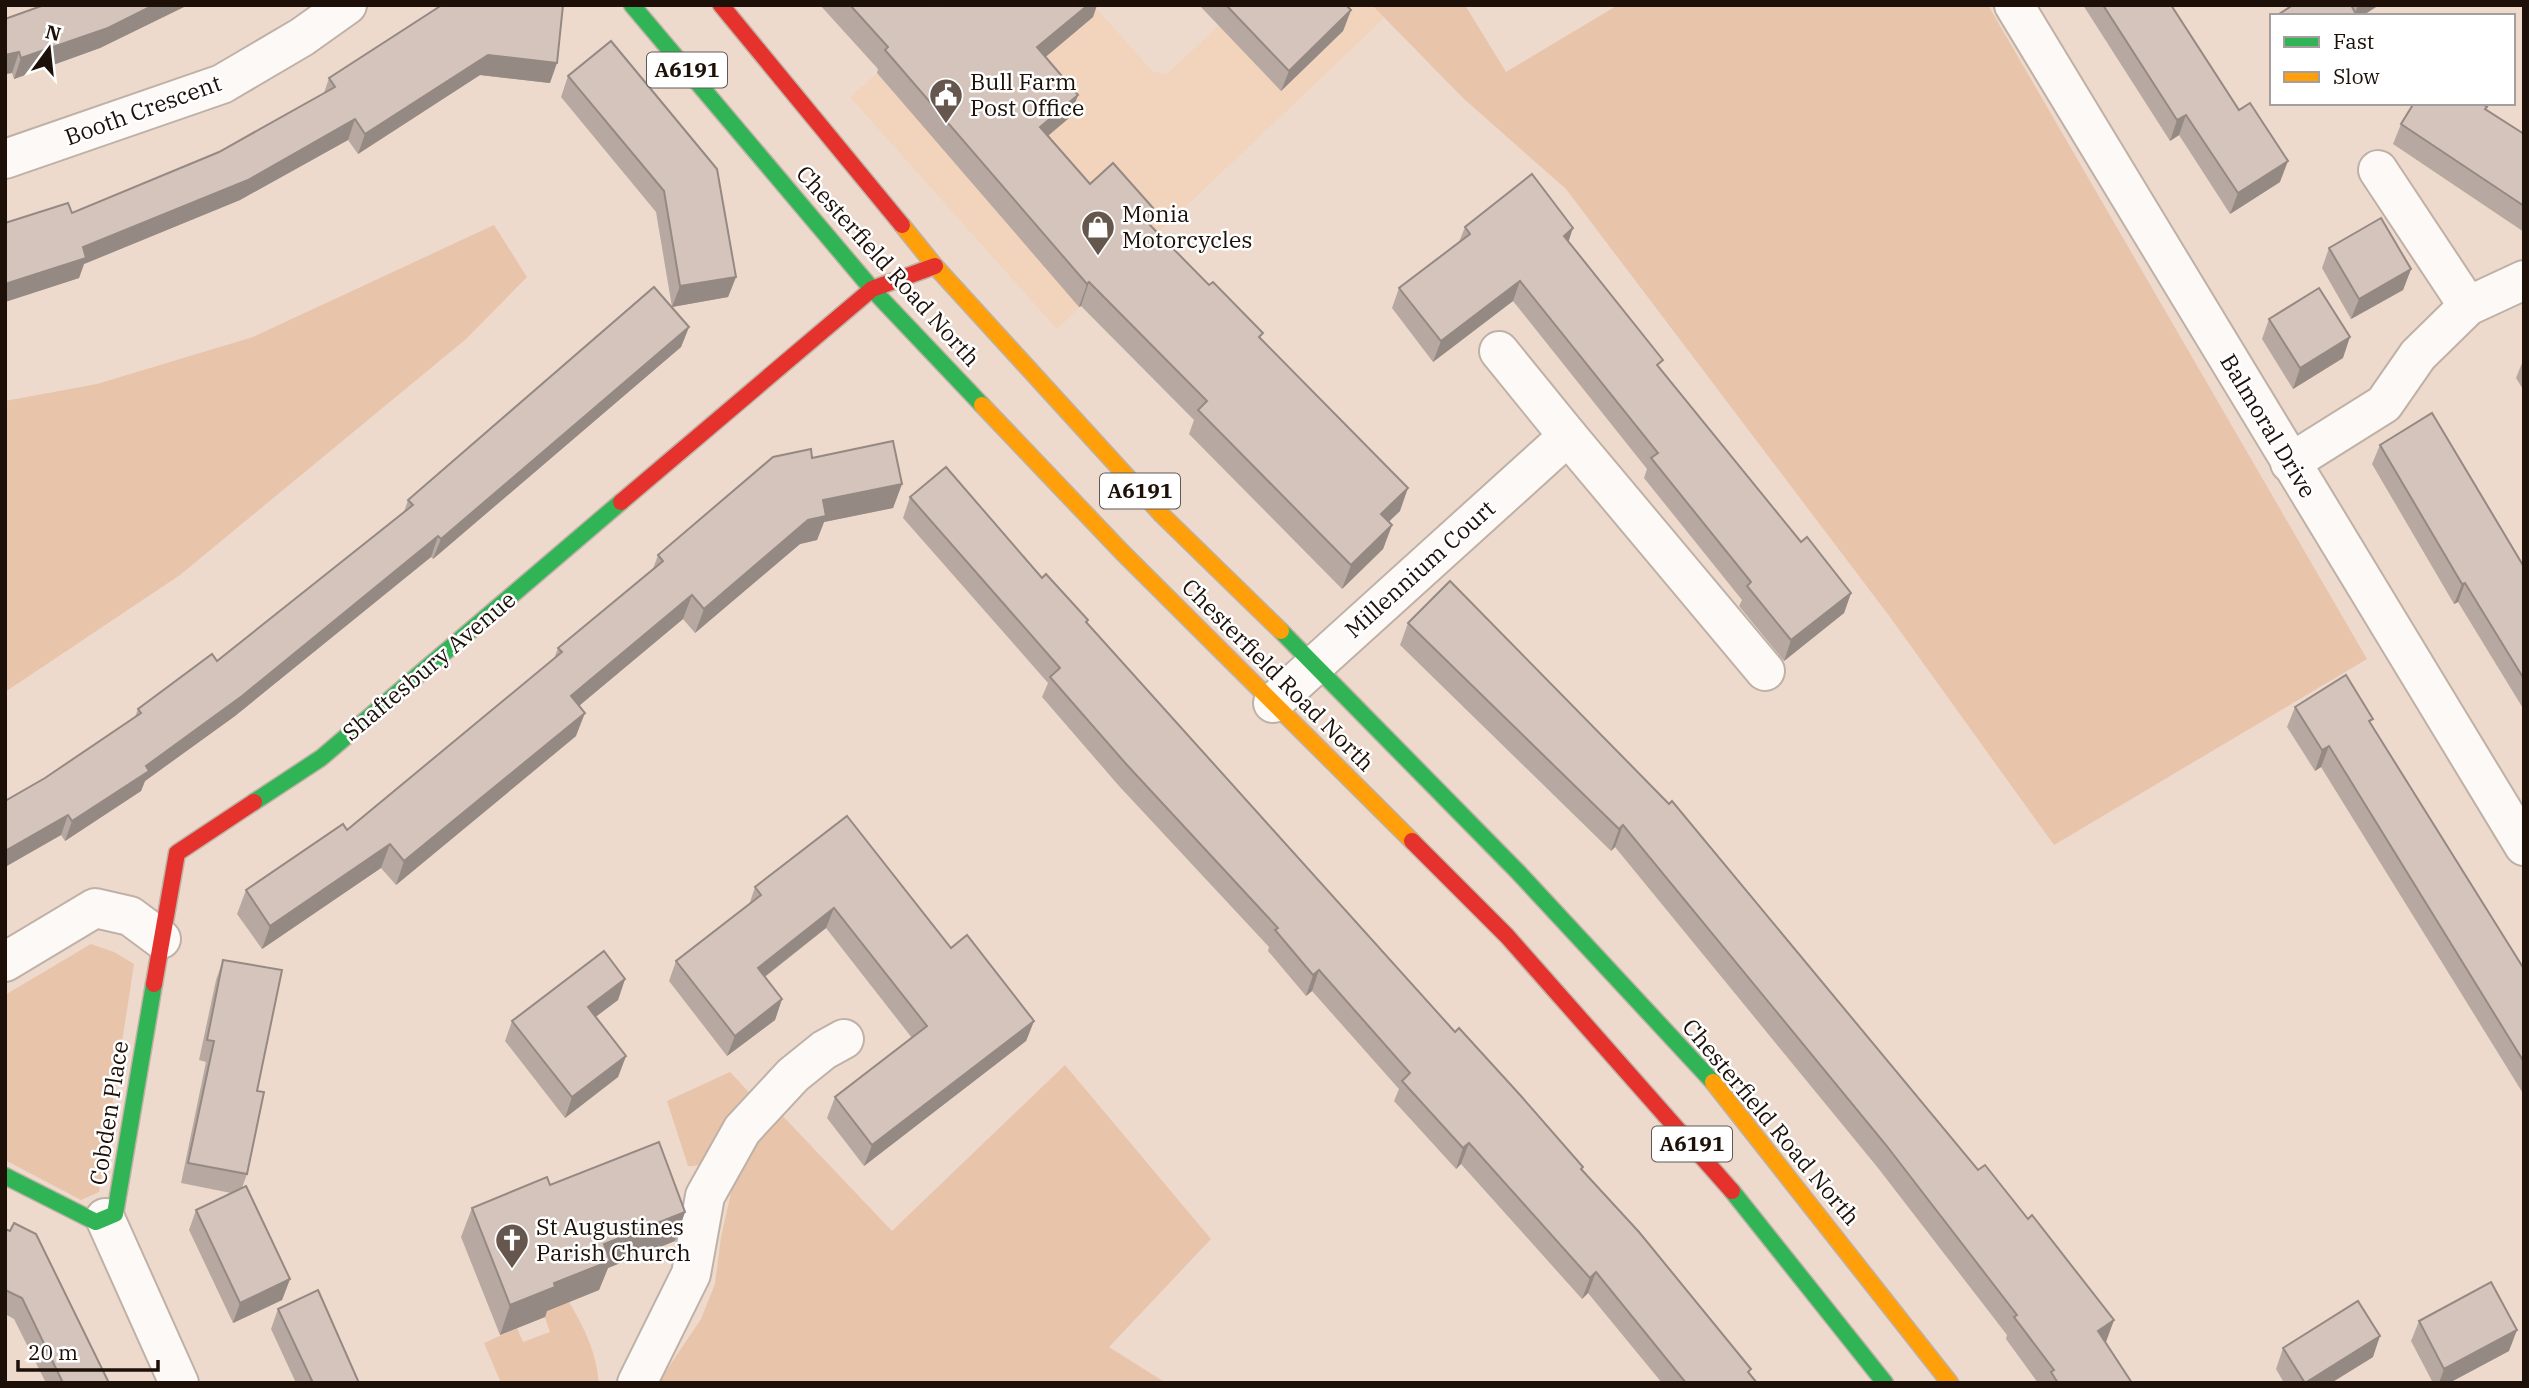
<svg xmlns="http://www.w3.org/2000/svg" width="2529" height="1388" font-family="'IBM Plex Serif',serif">
  <style>
    .built { fill: #f2d3bc }
    .green { fill: #e8c4ab }
    .lines { fill: none; stroke-linecap: round; stroke-linejoin: round }
    .street-casing { stroke: #bfb1a6; stroke-width: 42 }
    .fast-casing { stroke: #bfb1a6; stroke-width: 19 }
    .slow-casing { stroke: #bfb1a6; stroke-width: 19 }
    .jam-casing { stroke: #bfb1a6; stroke-width: 19 }
    .street { stroke: #fcf9f7; stroke-width: 38 }
    .fast { stroke: #30b455; stroke-width: 16 }
    .slow { stroke: #ff9f0a; stroke-width: 16 }
    .jam { stroke: #e5322d; stroke-width: 16 }
    .wall { fill: #b7a9a1 }
    .shaded-wall { fill: #958983 }
    .building { fill: #d5c4bb; stroke: #958983; stroke-width: 2 }
    .labels { text-anchor: middle; stroke-width: 5; stroke-linejoin: round; paint-order: stroke }
    .shield { fill: #fff; stroke: #605852; stroke-width: 2 }
    .shield-label { font-size: 21px; font-weight: bold; fill: #1c1008 }
    .poi-label { font-size: 23px; fill: #1c1008; stroke: #fff; text-anchor: start }
    .street-label { font-size: 23px; fill: #1c1008; stroke: #fff }
  </style>
  <rect width="100%" height="100%" fill="#eddacc"/>
  <!-- built -->
  <path class="built" d="M 956,5 L 1093,5 L 1153,72 L 1167,74 L 1241,5 L 1372,5 L 1384,18 L 1057,329 L 850,97 Z"/>
  <!-- green -->
  <g class="green">
    <path d="M 1372,5 L 1465,5 L 1506,72 L 1618,5 L 1988,5 L 2367,659 L 2054,845 L 1890,617 L 1566,189 L 1463,98 Z"/>
    <path d="M 494,225 L 527,277 L 466,339 L 180,575 L 5,692 L 5,401 L 97,384 L 253,337 Z"/>
    <path d="M 91,944 L 114,952 L 134,964 L 99,1192 L 81,1200 L 5,1160 L 5,995 Z"/>
    <path d="M 1065,1065 L 1211,1239 L 1109,1347 L 1166,1383 L 658,1383 L 701,1319 L 715,1284 L 721,1237 L 735,1175 L 777,1110 L 892,1231 Z"/>
    <path d="M 730,1072 L 755,1099 C 740,1121 719,1169 688,1166 L 667,1101 Z"/>
    <path d="M 569,1302 C 585,1329 596,1352 599,1383 L 501,1383 L 484,1343 L 517,1328 L 523,1342 L 550,1332 L 543,1312 Z"/>
  </g>
  <g class="lines">
    <!-- street casing -->
    <g class="street-casing">
      <g id="street">
        <path d="M 2014,5 L 2524,846"/>
        <path d="M 5,159 L 222,84 L 302,37 L 347,5"/>
        <path d="M 2378,170 L 2468,306"/>
        <path d="M 1568,436 L 1765,671"/>
        <path d="M 2290,463 L 2384,404 L 2418,355 L 2468,306 L 2524,280"/>
        <path d="M 1273,703 L 1568,436 L 1499,351"/>
        <path d="M 5,962 L 95,908 L 130,916 L 161,939"/>
        <path d="M 105,1218 L 179,1383"/>
        <path d="M 637,1383 L 691,1274 L 705,1196 L 742,1130 L 793,1075 L 824,1050 L 844,1039"/>
      </g>
    </g>
    <!-- fast casing -->
    <g class="fast-casing">
      <g id="fast">
        <path d="M 632,5 L 872,289 L 982,405"/>
        <path d="M 1281,631 L 1518,872 L 1713,1082"/>
        <path d="M 254,802 L 321,758 L 621,502"/>
        <path d="M 5,1176 L 96,1222 L 115,1214 L 154,984"/>
        <path d="M 1732,1191 L 1885,1383"/>
      </g>
    </g>
    <!-- slow casing -->
    <g class="slow-casing">
      <g id="slow">
        <path d="M 902,225 L 935,266 L 1162,515 L 1281,631"/>
        <path d="M 982,405 L 1122,552 L 1412,841"/>
        <path d="M 1713,1082 L 1950,1383"/>
      </g>
    </g>
    <!-- jam casing -->
    <g class="jam-casing">
      <g id="jam">
        <path d="M 721,5 L 902,225"/>
        <path d="M 621,502 L 872,289 L 935,266"/>
        <path d="M 1412,841 L 1507,936 L 1732,1191"/>
        <path d="M 154,984 L 177,853 L 254,802"/>
      </g>
    </g>
    <!-- street -->
    <use href="#street" class="street"/>
    <!-- fast -->
    <use href="#fast" class="fast"/>
    <!-- slow -->
    <use href="#slow" class="slow"/>
    <!-- jam -->
    <use href="#jam" class="jam"/>
  </g>
  <!-- wall -->
  <g class="wall">
    <path d="M 44,5 L 188,5 L 100,48 L 14,79 L 12,73 L 5,74 Z"/>
    <path d="M 442,5 L 550,83 L 480,75 L 358,154 L 348,140 L 240,200 L 84,264 L 79,278 L 5,302 L 5,223 L 72,213 L 219,152 L 324,93 L 329,78 Z"/>
    <path d="M 820,5 L 935,5 L 936,6 L 937,5 L 1097,5 L 1093,17 L 1045,57 L 1078,95 L 1069,118 L 1048,136 L 1090,184 L 1153,208 L 1147,223 L 1261,338 L 1400,511 L 1388,522 L 1392,525 L 1383,549 L 1342,589 L 1189,434 L 1194,420 L 1081,306 L 1079,307 L 877,73 L 878,69 Z"/>
    <path d="M 1199,5 L 1346,5 L 1351,10 L 1343,31 L 1281,91 Z"/>
    <path d="M 2083,5 L 2171,5 L 2239,110 L 2280,182 L 2230,214 L 2179,135 L 2170,141 Z"/>
    <path d="M 2293,5 L 2379,5 L 2362,16 Z"/>
    <path d="M 2272,28 L 2272,41 L 2269,36 Z"/>
    <path d="M 568,76 L 736,277 L 728,297 L 672,307 L 656,212 L 561,97 Z"/>
    <path d="M 2486,110 L 2524,134 L 2524,232 L 2393,144 L 2401,124 Z"/>
    <path d="M 1465,227 L 1569,242 L 1660,369 L 1801,542 L 1851,593 L 1844,613 L 1784,661 L 1739,606 L 1742,600 L 1644,478 L 1647,469 L 1513,301 L 1433,362 L 1392,308 L 1399,288 L 1459,242 Z"/>
    <path d="M 2329,248 L 2411,269 L 2403,290 L 2351,319 L 2322,268 Z"/>
    <path d="M 2269,319 L 2343,358 L 2293,389 L 2262,339 Z"/>
    <path d="M 689,327 L 681,347 L 433,559 L 431,557 L 235,716 L 145,781 L 141,791 L 65,841 L 61,835 L 5,867 L 5,801 L 45,778 L 135,717 L 138,709 L 217,661 L 404,512 L 408,500 Z"/>
    <path d="M 2524,358 L 2524,391 L 2516,378 Z"/>
    <path d="M 2380,445 L 2524,567 L 2524,710 L 2458,602 L 2454,604 L 2372,464 Z"/>
    <path d="M 812,458 L 902,484 L 893,508 L 824,522 L 817,540 L 800,544 L 695,633 L 683,619 L 579,706 L 576,736 L 396,885 L 381,868 L 262,949 L 237,914 L 246,890 L 347,830 L 554,659 L 558,648 L 653,569 L 658,555 Z"/>
    <path d="M 910,497 L 1042,578 L 1088,620 L 1087,623 L 1455,1032 L 1582,1170 L 1757,1383 L 1662,1383 L 1588,1293 L 1582,1299 L 1461,1164 L 1456,1169 L 1394,1101 L 1399,1089 L 1312,991 L 1306,996 L 1268,951 L 1269,947 L 1119,786 L 1042,697 L 1048,683 L 903,518 Z"/>
    <path d="M 1450,581 L 1978,1170 L 2028,1219 L 2114,1320 L 2105,1342 L 2132,1383 L 2038,1383 L 2006,1339 L 2007,1335 L 1878,1168 L 1615,847 L 1611,851 L 1400,645 L 1408,623 Z"/>
    <path d="M 2295,707 L 2371,724 L 2524,969 L 2524,1095 L 2321,767 L 2315,771 L 2287,727 Z"/>
    <path d="M 847,816 L 951,948 L 1034,1021 L 1026,1041 L 864,1166 L 827,1118 L 835,1097 L 912,1038 L 826,928 L 765,977 L 782,999 L 775,1020 L 727,1056 L 669,981 L 676,961 L 749,905 L 755,887 Z"/>
    <path d="M 223,960 L 257,1091 L 247,1174 L 242,1188 L 290,1279 L 282,1300 L 233,1323 L 189,1230 L 196,1210 L 231,1193 L 181,1183 L 206,1062 L 199,1060 L 216,980 Z"/>
    <path d="M 625,979 L 618,1000 L 595,1017 L 626,1056 L 618,1077 L 565,1118 L 505,1041 L 512,1021 Z"/>
    <path d="M 550,1185 L 685,1212 L 675,1241 L 608,1268 L 599,1290 L 547,1311 L 545,1317 L 500,1335 L 461,1237 L 472,1208 Z"/>
    <path d="M 5,1229 L 109,1383 L 46,1383 L 14,1319 L 5,1314 Z"/>
    <path d="M 278,1309 L 359,1383 L 296,1383 L 271,1329 Z"/>
    <path d="M 2419,1321 L 2509,1351 L 2449,1383 L 2433,1383 L 2411,1341 Z"/>
    <path d="M 2283,1348 L 2373,1357 L 2331,1383 L 2284,1383 L 2276,1369 Z"/>
  </g>
  <!-- shaded-wall -->
  <g class="shaded-wall">
    <path d="M 154,5 L 188,5 L 100,48 L 14,79 L 21,58 Z"/>
    <path d="M 1088,5 L 1097,5 L 1093,17 L 1029,71 L 1037,47 Z"/>
    <path d="M 2358,5 L 2379,5 L 2362,16 L 2354,16 Z"/>
    <path d="M 1351,10 L 1343,31 L 1281,91 L 1289,71 Z"/>
    <path d="M 19,52 L 12,73 L 5,74 L 5,55 Z"/>
    <path d="M 488,55 L 557,63 L 550,83 L 480,75 L 358,154 L 365,134 Z"/>
    <path d="M 1078,95 L 1069,118 L 1031,150 L 1040,127 Z"/>
    <path d="M 2186,115 L 2179,135 L 2170,141 L 2177,120 Z"/>
    <path d="M 355,119 L 348,140 L 240,200 L 84,264 L 79,278 L 5,302 L 5,284 Z"/>
    <path d="M 2288,161 L 2280,182 L 2230,214 L 2238,193 Z"/>
    <path d="M 1153,208 L 1144,231 L 1142,217 Z"/>
    <path d="M 1573,228 L 1566,249 L 1564,236 Z"/>
    <path d="M 2411,269 L 2403,290 L 2351,319 L 2359,299 Z"/>
    <path d="M 736,277 L 728,297 L 672,307 L 680,286 Z"/>
    <path d="M 1520,281 L 1513,301 L 1433,362 L 1441,341 Z"/>
    <path d="M 1089,282 L 1081,306 L 1079,307 L 1087,284 Z"/>
    <path d="M 689,327 L 681,347 L 433,559 L 441,539 Z"/>
    <path d="M 2350,337 L 2343,358 L 2293,389 L 2300,368 Z"/>
    <path d="M 902,484 L 893,508 L 824,522 L 817,540 L 800,544 L 695,633 L 704,609 L 823,500 Z"/>
    <path d="M 1408,488 L 1400,511 L 1372,538 L 1381,514 Z"/>
    <path d="M 1392,525 L 1383,549 L 1342,589 L 1351,565 Z"/>
    <path d="M 438,536 L 431,557 L 235,716 L 145,781 L 141,791 L 65,841 L 72,821 L 146,766 Z"/>
    <path d="M 2465,583 L 2458,602 L 2454,604 L 2462,584 Z"/>
    <path d="M 1851,593 L 1844,613 L 1784,661 L 1791,640 Z"/>
    <path d="M 692,595 L 683,619 L 562,720 L 571,696 Z"/>
    <path d="M 585,713 L 576,736 L 396,885 L 404,861 Z"/>
    <path d="M 2329,746 L 2321,767 L 2315,771 L 2322,750 Z"/>
    <path d="M 68,815 L 61,835 L 5,867 L 5,851 Z"/>
    <path d="M 1623,825 L 1615,847 L 1611,851 L 1619,829 Z"/>
    <path d="M 390,844 L 381,868 L 262,949 L 270,926 Z"/>
    <path d="M 834,908 L 826,928 L 750,988 L 758,968 Z"/>
    <path d="M 1319,970 L 1312,991 L 1306,996 L 1313,975 Z"/>
    <path d="M 625,979 L 618,1000 L 581,1028 L 588,1007 Z"/>
    <path d="M 782,999 L 775,1020 L 727,1056 L 735,1036 Z"/>
    <path d="M 1034,1021 L 1026,1041 L 864,1166 L 872,1145 Z"/>
    <path d="M 626,1056 L 618,1077 L 565,1118 L 572,1097 Z"/>
    <path d="M 1469,1143 L 1461,1164 L 1456,1169 L 1463,1148 Z"/>
    <path d="M 685,1212 L 675,1241 L 608,1268 L 599,1290 L 547,1311 L 545,1317 L 500,1335 L 510,1305 L 554,1283 L 604,1244 Z"/>
    <path d="M 1596,1272 L 1588,1293 L 1582,1299 L 1590,1278 Z"/>
    <path d="M 290,1279 L 282,1300 L 233,1323 L 240,1303 Z"/>
    <path d="M 2114,1320 L 2106,1342 L 2090,1354 L 2098,1331 Z"/>
    <path d="M 2517,1330 L 2509,1351 L 2449,1383 L 2439,1383 L 2444,1369 Z"/>
    <path d="M 2380,1336 L 2373,1357 L 2331,1383 L 2306,1383 Z"/>
  </g>
  <!-- building -->
  <g class="building">
    <path d="M 44,5 L 154,5 L 108,28 L 21,58 L 19,52 L 5,55 L 5,19 Z"/>
    <path d="M 442,5 L 563,5 L 557,63 L 488,55 L 365,134 L 355,119 L 248,180 L 83,247 L 86,258 L 5,284 L 5,223 L 68,203 L 72,213 L 219,152 L 335,87 L 329,78 Z"/>
    <path d="M 850,5 L 935,5 L 936,6 L 937,5 L 1088,5 L 1037,47 L 1078,95 L 1040,127 L 1090,184 L 1113,163 L 1153,208 L 1142,217 L 1209,285 L 1213,282 L 1263,333 L 1259,337 L 1408,488 L 1381,514 L 1392,525 L 1351,565 L 1198,410 L 1207,401 L 1089,282 L 1087,284 L 885,50 L 888,47 Z"/>
    <path d="M 1226,5 L 1346,5 L 1351,10 L 1289,71 Z"/>
    <path d="M 2103,5 L 2171,5 L 2239,110 L 2250,103 L 2288,161 L 2238,193 L 2186,115 L 2177,120 Z"/>
    <path d="M 2293,5 L 2351,5 L 2357,16 L 2276,16 Z"/>
    <path d="M 611,41 L 717,169 L 736,277 L 680,286 L 664,191 L 568,76 Z"/>
    <path d="M 2414,103 L 2481,103 L 2487,107 L 2485,109 L 2524,134 L 2524,206 L 2401,124 Z"/>
    <path d="M 1532,174 L 1573,228 L 1564,236 L 1663,360 L 1657,365 L 1801,542 L 1807,537 L 1851,593 L 1791,640 L 1747,586 L 1751,582 L 1651,458 L 1658,453 L 1520,281 L 1441,341 L 1399,288 L 1470,234 L 1465,227 Z"/>
    <path d="M 2381,218 L 2411,269 L 2359,299 L 2329,248 Z"/>
    <path d="M 654,287 L 689,327 L 441,539 L 438,536 L 242,696 L 146,766 L 149,771 L 72,821 L 68,815 L 5,851 L 5,801 L 45,778 L 141,713 L 138,709 L 212,654 L 217,661 L 413,505 L 408,500 Z"/>
    <path d="M 2319,288 L 2350,337 L 2300,368 L 2269,319 Z"/>
    <path d="M 2432,413 L 2524,567 L 2524,679 L 2465,583 L 2462,584 L 2380,445 Z"/>
    <path d="M 893,441 L 902,484 L 823,500 L 826,516 L 808,520 L 704,609 L 692,595 L 571,696 L 585,713 L 404,861 L 390,844 L 270,926 L 246,890 L 343,824 L 347,830 L 562,652 L 558,648 L 663,561 L 658,555 L 773,457 L 811,449 L 812,458 Z"/>
    <path d="M 946,467 L 1042,578 L 1046,574 L 1088,620 L 1086,622 L 1455,1032 L 1459,1028 L 1521,1096 L 1583,1167 L 1581,1169 L 1639,1232 L 1751,1369 L 1748,1372 L 1757,1383 L 1686,1383 L 1596,1272 L 1590,1278 L 1469,1143 L 1463,1148 L 1402,1081 L 1410,1073 L 1319,970 L 1313,975 L 1275,930 L 1278,928 L 1127,765 L 1050,677 L 1060,668 L 910,497 Z"/>
    <path d="M 1450,581 L 1669,804 L 1672,801 L 1978,1170 L 1985,1165 L 2028,1219 L 2032,1215 L 2114,1320 L 2098,1331 L 2132,1383 L 2058,1383 L 2051,1372 L 2054,1370 L 2014,1317 L 2017,1315 L 1886,1145 L 1623,825 L 1619,829 L 1408,623 Z"/>
    <path d="M 2346,675 L 2373,719 L 2369,721 L 2524,969 L 2524,1062 L 2329,746 L 2322,750 L 2295,707 Z"/>
    <path d="M 847,816 L 951,948 L 967,935 L 1034,1021 L 872,1145 L 835,1097 L 927,1026 L 834,908 L 758,968 L 782,999 L 735,1036 L 676,961 L 761,895 L 755,887 Z"/>
    <path d="M 604,951 L 625,979 L 588,1007 L 626,1056 L 572,1097 L 512,1021 Z"/>
    <path d="M 223,960 L 282,970 L 257,1091 L 264,1092 L 247,1174 L 188,1163 L 214,1041 L 207,1040 Z"/>
    <path d="M 659,1142 L 685,1212 L 604,1244 L 610,1261 L 554,1283 L 555,1287 L 510,1305 L 472,1208 L 547,1177 L 550,1185 Z"/>
    <path d="M 246,1186 L 290,1279 L 240,1303 L 196,1210 Z"/>
    <path d="M 14,1223 L 36,1234 L 109,1383 L 63,1383 L 22,1298 L 5,1290 L 5,1229 L 10,1231 Z"/>
    <path d="M 2491,1282 L 2517,1330 L 2444,1369 L 2419,1321 Z"/>
    <path d="M 318,1290 L 359,1383 L 313,1383 L 278,1309 Z"/>
    <path d="M 2358,1301 L 2380,1336 L 2305,1383 L 2283,1348 Z"/>
  </g>
  <!-- icons -->
  <defs>
    <g id="civic-pin" transform="scale(1.75)"><path d="M0 17L-7.5 6A9.5 9.5 0 1 1 7.5 6Z" fill="#65574d" stroke="#fff"/><path d="M-.6-6.5H3V-4.5H.6V-3L4-1V1h2V6H-6V1h2V-1L-.6-3ZM-1.2 2.5V6h2.4V2.5Z" fill="#fff"/></g>
    <g id="shop-pin" transform="scale(1.75)"><path d="M0 17L-7.5 6A9.5 9.5 0 1 1 7.5 6Z" fill="#65574d" stroke="#fff"/><path d="M-5-2.5h2.3a2.7 3.5 0 0 1 5.4 0H5L5.5 6h-11ZM-1.5-2.5h3a1.5 2.3 0 0 0-3 0Z" fill="#fff"/></g>
    <g id="church-pin" transform="scale(1.75)"><path d="M0 17L-7.5 6A9.5 9.5 0 1 1 7.5 6Z" fill="#65574d" stroke="#fff"/><path d="M-1.2-6h2.4v3.5h3.3v2.4h-3.3V6h-2.4V-.1h-3.3v-2.4h3.3Z" fill="#fff"/></g>
  </defs>
  <g fill-rule="evenodd">
    <use href="#civic-pin" x="946" y="95"/>
    <use href="#shop-pin" x="1098" y="227"/>
    <use href="#church-pin" x="512" y="1240"/>
  </g>
  <g class="labels">
    <!-- shield labels -->
    <g class="shield">
      <rect x="647" y="52.5" width="80" height="35" rx="5"/>
      <rect x="1100" y="473.5" width="80" height="35" rx="5"/>
      <rect x="1652" y="1126.5" width="80" height="35" rx="5"/>
    </g>
    <g class="shield-label">
      <text x="687" y="77">A6191</text>
      <text x="1140" y="498">A6191</text>
      <text x="1692" y="1151">A6191</text>
    </g>
    <!-- poi labels -->
    <g class="poi-label">
      <text x="970" y="90">Bull Farm<tspan x="970" dy="26">Post Office</tspan></text>
      <text x="1122" y="222">Monia<tspan x="1122" dy="26">Motorcycles</tspan></text>
      <text x="536" y="1235">St Augustines<tspan x="536" dy="26">Parish Church</tspan></text>
    </g>
    <!-- street labels -->
    <g class="street-label">
      <text transform="translate(143 110) rotate(-20)" y="8">Booth Crescent</text>
      <text transform="translate(888 266) rotate(48)" y="8">Chesterfield Road North</text>
      <text transform="translate(2268 426) rotate(59)" y="8">Balmoral Drive</text>
      <text transform="translate(1420 569) rotate(-42)" y="8">Millennium Court</text>
      <text transform="translate(429 666) rotate(-40)" y="8">Shaftesbury Avenue</text>
      <text transform="translate(1278 675) rotate(45)" y="8">Chesterfield Road North</text>
      <text transform="translate(109 1113) rotate(-81)" y="8">Cobden Place</text>
      <text transform="translate(1771 1122) rotate(50)" y="8">Chesterfield Road North</text>
    </g>
  </g>
  <!-- border -->
  <rect width="2529" height="1388" fill="none" stroke="#1c1008" stroke-width="14"/>
  <!-- legend -->
  <rect x="2270" y="14" width="245" height="91" fill="#ffffff" stroke="#a49f9c" stroke-width="2"/>
  <rect x="2284" y="37" width="35" height="10" fill="#30b455" stroke="#a49f9c" stroke-width="2"/>
  <text x="2333" y="49" font-size="21" fill="#1c1008">Fast</text>
  <rect x="2284" y="72" width="35" height="10" fill="#ff9f0a" stroke="#a49f9c" stroke-width="2"/>
  <text x="2333" y="84" font-size="21" fill="#1c1008">Slow</text>
  <!-- north arrow -->
  <g transform="translate(49 49) rotate(15)" stroke="#ffffff" stroke-width="5" paint-order="stroke">
  <path d="M0-5L12 26L0 18L-12 26Z" fill="#1c1008"/>
  <text y="-10" font-size="19" font-weight="bold" text-anchor="middle" fill="#1c1008">N</text>
  </g>
  <!-- scale -->
  <path d="M18 1360v10h140v-10" fill="none" stroke="#1c1008" stroke-width="3.5"/>
  <text x="28" y="1360" font-size="21" fill="#1c1008" stroke="#ffffff" stroke-width="5" paint-order="stroke">20 m</text>
</svg>
